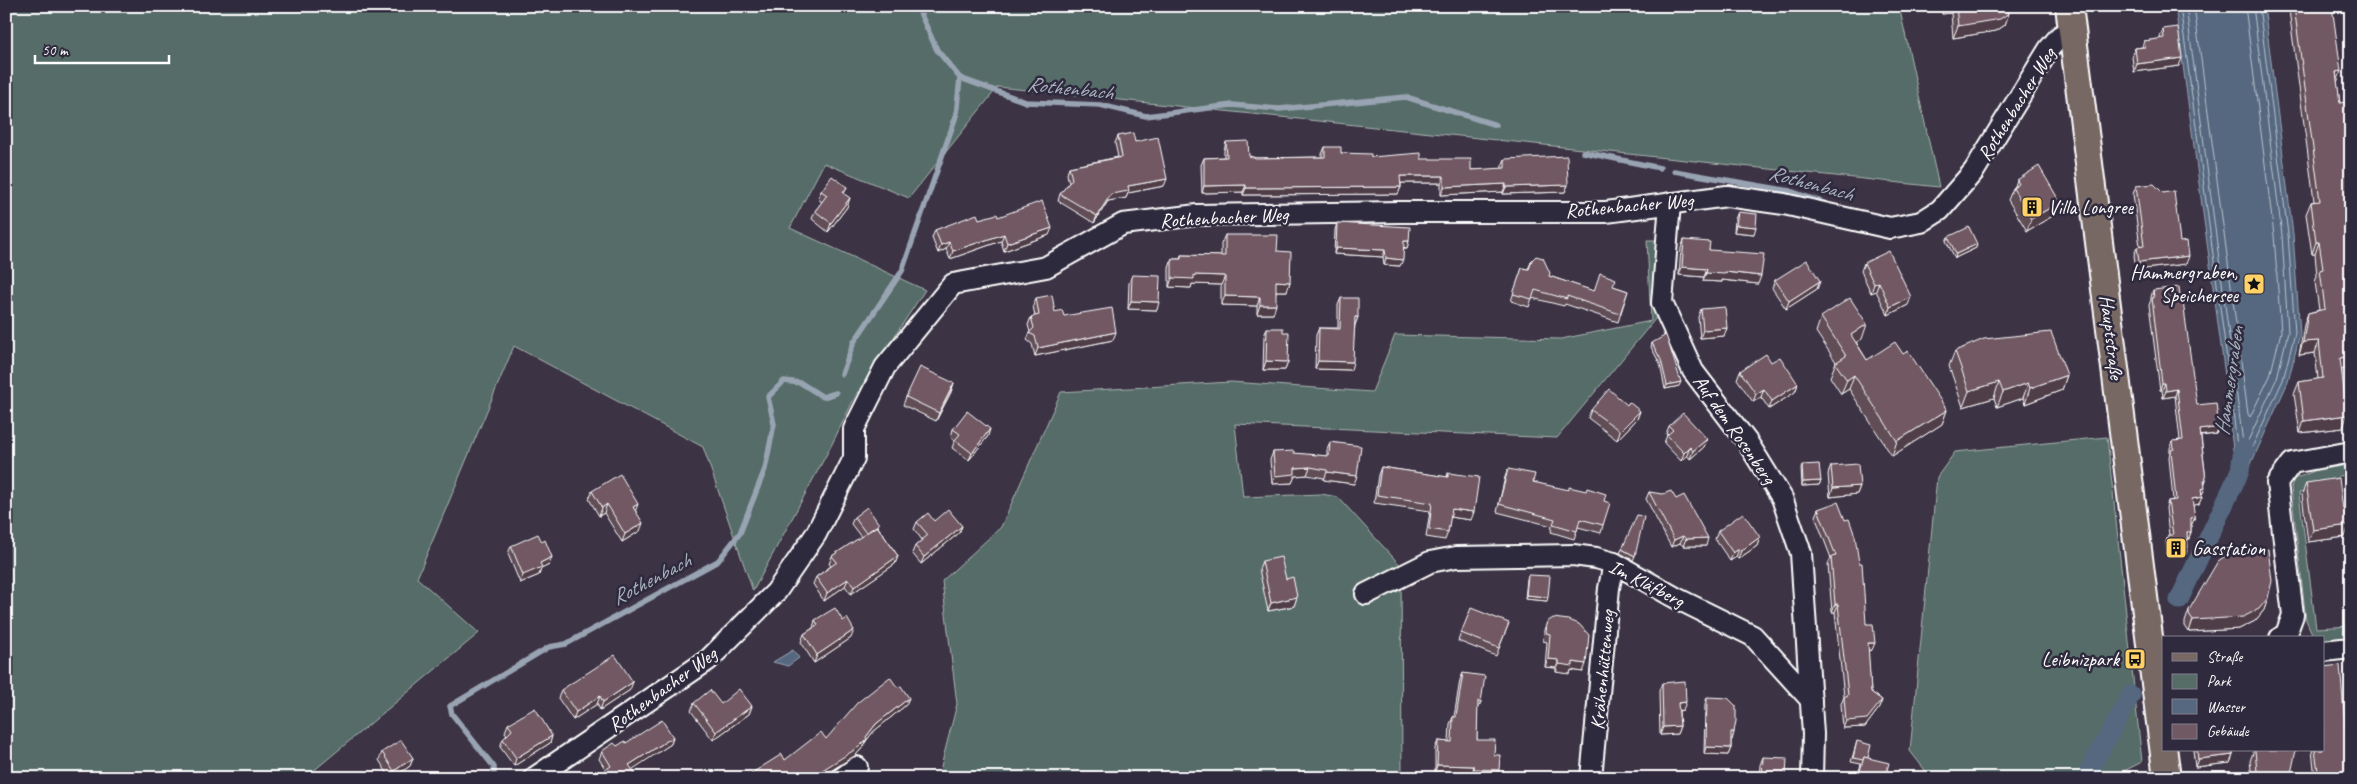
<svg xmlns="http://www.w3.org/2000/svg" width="2357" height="784" font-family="Caveat,sans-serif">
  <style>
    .green { fill: #566c67; stroke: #aab6b3 }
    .water { fill: #556880; stroke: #99a4b3 }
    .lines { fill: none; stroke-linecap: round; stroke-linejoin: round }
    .shore { stroke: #bbc3cc; stroke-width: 1 }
    .stream { stroke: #99a4b3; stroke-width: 5.5 }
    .canal { stroke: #556880; stroke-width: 19 }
    .minor-casing { stroke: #fff; stroke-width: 24 }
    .major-casing { stroke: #fff; stroke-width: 30 }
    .minor { stroke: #2f2a3d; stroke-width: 20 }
    .major { stroke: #776864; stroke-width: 26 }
    .wall { fill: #614d56; stroke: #fff }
    .shaded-wall { fill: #4f3e46; stroke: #fff }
    .building { fill: #715964; stroke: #fff }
    .labels { text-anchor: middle; stroke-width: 5; stroke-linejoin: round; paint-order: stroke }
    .street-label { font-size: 20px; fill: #fff; stroke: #2f2a3d }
    .poi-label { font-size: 20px; fill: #fff; stroke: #2f2a3d; text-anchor: start }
    .water-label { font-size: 21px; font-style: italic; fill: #aab4c0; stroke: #2f2a3d }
  </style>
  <rect width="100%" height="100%" fill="#3c3345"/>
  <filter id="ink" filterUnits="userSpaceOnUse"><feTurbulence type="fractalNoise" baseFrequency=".02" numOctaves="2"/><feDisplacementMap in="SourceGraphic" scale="10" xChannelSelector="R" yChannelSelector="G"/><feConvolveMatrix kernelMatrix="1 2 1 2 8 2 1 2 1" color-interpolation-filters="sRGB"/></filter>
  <g filter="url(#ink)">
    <!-- green -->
    <g class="green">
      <path d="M 6,6 L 1899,6 L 1939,187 L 998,87 L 909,198 L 824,163 L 790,228 L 925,290 L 857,393 L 831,446 L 753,591 L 703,447 L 514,346 L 417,578 L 479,633 L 305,778 L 6,778 Z"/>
      <path d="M 1647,240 L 1663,240 L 1656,318 L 1557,438 L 1235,424 L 1243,497 L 1321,494 L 1338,497 L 1401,566 L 1402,778 L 938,778 L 957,704 L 942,581 L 1001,527 L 1061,392 L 1231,382 L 1372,392 L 1395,335 L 1561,339 L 1651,321 Z"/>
      <path d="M 2107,437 L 2142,762 L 2110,778 L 1931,778 L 1910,751 L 1937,477 L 1955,452 Z"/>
      <path d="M 2351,465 L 2351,475 L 2338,476 L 2337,488 L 2299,493 L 2316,628 L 2351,626 L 2351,638 L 2348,640 L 2323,642 L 2323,638 L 2314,638 L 2306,620 L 2291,488 L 2294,479 L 2319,469 Z"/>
    </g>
    <!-- water -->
    <g class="water">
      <path d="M 2175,6 L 2264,6 L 2293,234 L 2300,334 L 2288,382 L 2246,475 L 2235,468 L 2224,368 Z"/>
      <path d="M 793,650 L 799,658 L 788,666 L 773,662 Z"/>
    </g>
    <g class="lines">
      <!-- shore -->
      <g class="shore">
        <path d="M 2180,6 L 2228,367 L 2239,464 L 2243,467 L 2283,380 L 2295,333 L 2288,234 L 2259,6"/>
        <path d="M 2186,6 L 2243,443 L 2246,445 L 2277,378 L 2288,332 L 2282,235 L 2253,6"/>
        <path d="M 2194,6 L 2248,414 L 2250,417 L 2270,376 L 2281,332 L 2274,235 L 2245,6"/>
      </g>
      <!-- stream -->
      <g class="stream">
        <path d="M 917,6 L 937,50 L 960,78"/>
        <path d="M 1583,152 L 1660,168"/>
        <path d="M 1674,171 L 1790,191 L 1827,204"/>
        <path d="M 842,374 L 854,342 L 902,271 L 956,116 L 960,78 L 1026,102 L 1100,105 L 1146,116 L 1232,105 L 1279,109 L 1406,97 L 1496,125"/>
        <path d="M 494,778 L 494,767 L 452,714 L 450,706 L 549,647 L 566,644 L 718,561 L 740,533 L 765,469 L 774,424 L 768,397 L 784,381 L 801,383 L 823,397 L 836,393"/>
      </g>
      <!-- canal -->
      <g class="canal">
        <path d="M 2179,600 L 2240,471 L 2243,448"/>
        <path d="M 2085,778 L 2131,695"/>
      </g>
      <!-- minor casing -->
      <g class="minor-casing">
        <g id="minor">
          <path d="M 1670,203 L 1662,303 L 1693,371 L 1748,443 L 1782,498 L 1801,553 L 1813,734 L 1812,778"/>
          <path d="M 1366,594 L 1430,562 L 1456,557 L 1573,555 L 1596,558 L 1614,563 L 1676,598 L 1753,636 L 1811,700"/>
          <path d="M 2280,638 L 2286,634 L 2293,615 L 2277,483 L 2292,463 L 2351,452"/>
          <path d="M 2323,651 L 2351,648"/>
          <path d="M 534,778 L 708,660 L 776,592 L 816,534 L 854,458 L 854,429 L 885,367 L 953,284 L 1046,267 L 1123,224 L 1197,215 L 1399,212 L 1606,212 L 1727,196 L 1784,204 L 1890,228 L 1921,222 L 1940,210 L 1974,171 L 2049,49 L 2060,36 L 2073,29"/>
          <path d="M 842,778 L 857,767"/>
          <path d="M 1591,778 L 1609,588 L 1614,563"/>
        </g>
      </g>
      <!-- major casing -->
      <g class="major-casing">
        <path id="major" d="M 2069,6 L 2167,778"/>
      </g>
      <!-- minor -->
      <use href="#minor" class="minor"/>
      <!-- major -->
      <use href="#major" class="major"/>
    </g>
    <!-- wall -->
    <g class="wall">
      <path d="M 1941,6 L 2005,6 L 2009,13 L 2005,25 L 1996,31 L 1953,38 L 1951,13 L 1942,14 Z"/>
      <path d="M 2290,6 L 2332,6 L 2337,82 L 2351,182 L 2351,368 L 2342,369 L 2343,428 L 2300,433 L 2294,394 L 2299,382 L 2318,379 L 2315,353 L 2299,355 L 2304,325 L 2308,313 L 2319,310 L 2315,282 L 2317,276 L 2315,254 L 2312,254 L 2306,214 L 2311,202 L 2314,201 L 2289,10 Z"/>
      <path d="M 2163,29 L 2179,66 L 2134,72 L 2132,57 L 2135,48 L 2142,47 L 2144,41 L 2160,39 L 2160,37 Z"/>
      <path d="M 1118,136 L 1135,142 L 1164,186 L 1128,193 L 1126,198 L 1108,201 L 1094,223 L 1058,201 L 1060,194 L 1069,183 L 1067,174 L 1069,167 L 1118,157 L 1115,143 Z"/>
      <path d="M 1226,142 L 1249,156 L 1256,158 L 1322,157 L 1322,154 L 1325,147 L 1341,153 L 1371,157 L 1421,159 L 1471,170 L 1502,169 L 1502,166 L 1505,159 L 1568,185 L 1565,192 L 1503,194 L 1503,192 L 1441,195 L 1441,183 L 1401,183 L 1401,187 L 1398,194 L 1243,195 L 1243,192 L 1202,193 L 1201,165 L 1204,158 L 1224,157 L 1224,150 Z"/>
      <path d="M 2017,180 L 2060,202 L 2056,214 L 2027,231 L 2008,200 L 2013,188 L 2015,186 Z"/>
      <path d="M 2136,186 L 2180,242 L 2186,264 L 2136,270 L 2134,255 L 2137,247 L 2140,247 L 2133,194 Z"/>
      <path d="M 847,187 L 844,194 L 847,207 L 828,232 L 812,219 L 815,211 L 822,202 L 818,199 L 821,191 Z"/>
      <path d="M 1738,212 L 1754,234 L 1734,232 L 1735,219 Z"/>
      <path d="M 998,217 L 1049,235 L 1004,251 L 1001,241 L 950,259 L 946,249 L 938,253 L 932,238 L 935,230 L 979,219 Z"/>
      <path d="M 1337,223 L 1409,241 L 1407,248 L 1404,248 L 1400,266 L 1384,265 L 1383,257 L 1334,254 L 1335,230 Z"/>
      <path d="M 1225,235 L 1277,251 L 1290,282 L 1287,291 L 1276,291 L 1273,314 L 1257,314 L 1257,306 L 1221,305 L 1221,285 L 1192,284 L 1191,288 L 1169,287 L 1169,268 L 1172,259 L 1180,259 L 1181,255 L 1221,256 L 1221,244 Z"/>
      <path d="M 1948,237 L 1977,244 L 1976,248 L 1955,258 L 1946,241 Z"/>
      <path d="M 1684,240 L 1709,250 L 1758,284 L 1722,280 L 1722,282 L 1703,281 L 1704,277 L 1679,275 L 1681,248 Z"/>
      <path d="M 1532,260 L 1549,276 L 1593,291 L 1613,286 L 1628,291 L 1618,322 L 1565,304 L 1564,306 L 1532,298 L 1529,307 L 1511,301 L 1522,268 L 1528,269 Z"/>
      <path d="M 1864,263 L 1908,305 L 1888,315 L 1876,291 L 1871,293 L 1861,271 Z"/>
      <path d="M 1132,275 L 1157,310 L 1128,309 L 1129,283 Z"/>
      <path d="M 1775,280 L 1820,281 L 1817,289 L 1786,309 L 1772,288 Z"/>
      <path d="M 2153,290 L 2197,405 L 2219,427 L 2216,434 L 2201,436 L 2206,480 L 2199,504 L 2193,505 L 2192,524 L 2191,524 L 2191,532 L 2189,539 L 2187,539 L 2186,554 L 2167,556 L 2166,542 L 2168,535 L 2169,535 L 2166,508 L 2168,501 L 2173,500 L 2169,457 L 2170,452 L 2170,448 L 2173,441 L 2180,440 L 2175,396 L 2163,398 L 2162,390 L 2160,390 L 2149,305 L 2151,300 L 2151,297 Z"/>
      <path d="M 1036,298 L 1055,312 L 1113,340 L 1035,356 L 1032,344 L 1027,340 L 1030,332 L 1028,325 L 1031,317 L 1035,316 L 1033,306 Z"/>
      <path d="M 1341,298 L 1358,317 L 1355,325 L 1351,370 L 1315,369 L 1316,335 L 1319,328 L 1338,328 L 1338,305 Z"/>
      <path d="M 1701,309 L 1727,328 L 1724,336 L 1700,338 L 1698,317 Z"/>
      <path d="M 1821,317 L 1862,339 L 1856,342 L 1867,360 L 1903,354 L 1947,410 L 1942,424 L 1892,456 L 1849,389 L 1841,394 L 1830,377 L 1836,362 L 1816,332 Z"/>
      <path d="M 1267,328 L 1283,332 L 1288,362 L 1285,370 L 1263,370 L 1264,336 Z"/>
      <path d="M 1652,343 L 1679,386 L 1665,389 L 1660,364 L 1651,347 Z"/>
      <path d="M 1955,351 L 2067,375 L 2062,390 L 2025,404 L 2023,398 L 1997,407 L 1994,398 L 1963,407 L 1949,366 Z"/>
      <path d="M 1771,362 L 1798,384 L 1795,392 L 1769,409 L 1761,397 L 1753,402 L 1737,379 L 1740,371 Z"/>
      <path d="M 954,383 L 951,392 L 936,421 L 903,405 L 906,397 Z"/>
      <path d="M 1627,405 L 1640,411 L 1637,419 L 1617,440 L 1588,418 L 1591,410 Z"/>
      <path d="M 1669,426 L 1707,439 L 1704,447 L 1690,459 L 1687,455 L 1681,461 L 1664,443 L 1667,435 L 1666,434 Z"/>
      <path d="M 953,429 L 988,436 L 969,460 L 952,448 L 955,440 L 951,437 Z"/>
      <path d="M 1330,442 L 1354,484 L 1324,480 L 1324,478 L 1307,475 L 1295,476 L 1292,483 L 1272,484 L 1270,460 L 1273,452 L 1327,456 L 1327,450 Z"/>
      <path d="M 1802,465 L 1821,481 L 1819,485 L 1802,486 L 1801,469 Z"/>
      <path d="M 1831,466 L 1860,486 L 1857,494 L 1830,497 L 1828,474 Z"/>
      <path d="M 1381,467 L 1447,477 L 1448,473 L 1471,520 L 1450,517 L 1448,532 L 1445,540 L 1426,537 L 1430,511 L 1374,503 L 1378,475 Z"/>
      <path d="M 1508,469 L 1533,482 L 1604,501 L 1603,525 L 1601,533 L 1578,527 L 1574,539 L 1551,532 L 1552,526 L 1497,512 L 1505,477 Z"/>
      <path d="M 2306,483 L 2343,509 L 2349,525 L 2345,537 L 2308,542 L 2302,495 Z"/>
      <path d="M 592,491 L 636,511 L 640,531 L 622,542 L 604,513 L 599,516 L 589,499 Z"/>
      <path d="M 1649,492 L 1676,499 L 1706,546 L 1683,546 L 1680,543 L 1671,547 L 1646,499 Z"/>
      <path d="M 1818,509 L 1866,624 L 1872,650 L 1868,651 L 1871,692 L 1882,700 L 1879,708 L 1865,727 L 1843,728 L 1841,704 L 1844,697 L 1835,612 L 1832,612 L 1828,564 L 1831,558 L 1815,516 Z"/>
      <path d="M 854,517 L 878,527 L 898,556 L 895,564 L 851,594 L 845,586 L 824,601 L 813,584 L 816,577 L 831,566 L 829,564 L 832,556 L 861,537 L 851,524 Z"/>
      <path d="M 934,521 L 962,526 L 959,533 L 921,564 L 912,553 L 915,546 L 922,540 L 914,529 L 917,522 Z"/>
      <path d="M 1718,531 L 1760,537 L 1757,546 L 1738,559 L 1736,557 L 1730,561 L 1715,539 Z"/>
      <path d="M 511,546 L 549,565 L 541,569 L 539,575 L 520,583 L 508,554 Z"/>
      <path d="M 1622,549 L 1635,556 L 1633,560 L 1620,553 Z"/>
      <path d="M 1262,561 L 1286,579 L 1297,597 L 1294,606 L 1268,611 L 1259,569 Z"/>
      <path d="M 1528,575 L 1547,601 L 1525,599 L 1527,579 Z"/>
      <path d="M 2268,598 L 2264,610 L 2255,621 L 2239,629 L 2189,632 L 2185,626 L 2185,622 L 2189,610 Z"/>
      <path d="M 815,620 L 851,638 L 814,663 L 801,642 L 804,634 L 813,628 Z"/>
      <path d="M 1547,622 L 1583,672 L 1571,670 L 1570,674 L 1556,672 L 1556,668 L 1545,667 L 1547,642 L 1543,641 L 1544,630 Z"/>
      <path d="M 1509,623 L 1496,656 L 1458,641 L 1461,633 Z"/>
      <path d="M 1463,673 L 1481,702 L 1478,709 L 1477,709 L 1477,740 L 1494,755 L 1497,777 L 1472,776 L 1472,773 L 1435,772 L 1435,748 L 1438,741 L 1449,742 L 1450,724 L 1453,717 L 1454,717 L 1460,680 Z"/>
      <path d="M 1662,683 L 1683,710 L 1679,711 L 1680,726 L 1677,734 L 1660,735 L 1659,691 Z"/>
      <path d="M 561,690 L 630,690 L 600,710 L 597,704 L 573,720 L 558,698 Z"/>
      <path d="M 1707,697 L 1734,732 L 1732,740 L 1731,740 L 1731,748 L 1728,755 L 1704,754 L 1705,704 Z"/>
      <path d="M 694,703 L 721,704 L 752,706 L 749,714 L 713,740 L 691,711 Z"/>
      <path d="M 906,705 L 873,732 L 866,741 L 864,746 L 856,755 L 819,778 L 750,778 L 752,773 L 785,760 L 826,739 Z"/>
      <path d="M 508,724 L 552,736 L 550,743 L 514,766 L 500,747 L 503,739 L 507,735 L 505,732 Z"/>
      <path d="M 2346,736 L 2351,778 L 2315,778 L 2312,750 L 2323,750 Z"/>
      <path d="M 673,737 L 671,744 L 632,769 L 637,776 L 637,778 L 593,778 L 606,770 L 599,759 L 602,751 L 626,743 Z"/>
      <path d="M 1857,741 L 1868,758 L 1885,778 L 1857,778 L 1861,764 L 1851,762 Z"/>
      <path d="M 2193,750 L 2233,750 L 2233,755 L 2230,763 L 2195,767 Z"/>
      <path d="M 2254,750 L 2255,750 L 2290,778 L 2252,778 L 2250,761 Z"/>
      <path d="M 382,752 L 413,758 L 410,766 L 393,778 L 390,778 L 379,760 Z"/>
      <path d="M 1763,757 L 1786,778 L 1759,778 L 1760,765 Z"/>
      <path d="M 2203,771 L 2228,778 L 2200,778 Z"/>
    </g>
    <!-- shaded-wall -->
    <g class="shaded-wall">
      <path d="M 1944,6 L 1953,6 L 1951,13 L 1942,14 Z"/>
      <path d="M 2009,13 L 2005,25 L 1996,31 L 1953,38 L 1958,26 Z"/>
      <path d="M 2182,58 L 2179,66 L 2134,72 L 2137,64 Z"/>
      <path d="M 2341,71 L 2337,83 L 2336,72 Z"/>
      <path d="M 2348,160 L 2351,160 L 2351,165 L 2348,172 Z"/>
      <path d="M 1400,176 L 1444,176 L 1441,183 L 1398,183 Z"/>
      <path d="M 1167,179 L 1164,186 L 1128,193 L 1126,198 L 1108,201 L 1094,223 L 1097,216 L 1111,194 L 1128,186 Z"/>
      <path d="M 1506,184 L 1503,192 L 1441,195 L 1444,187 Z"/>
      <path d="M 1246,185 L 1243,192 L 1202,193 L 1204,186 Z"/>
      <path d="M 1568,185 L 1565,192 L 1503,194 L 1506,187 Z"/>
      <path d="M 1401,187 L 1398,194 L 1243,195 L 1246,188 Z"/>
      <path d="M 850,198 L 847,207 L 828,232 L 831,223 Z"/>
      <path d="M 2060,202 L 2056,214 L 2027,231 L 2031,219 Z"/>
      <path d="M 1736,225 L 1756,227 L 1754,234 L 1734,232 Z"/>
      <path d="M 1052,228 L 1049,235 L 1004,251 L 1007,243 Z"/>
      <path d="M 1004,234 L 1001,241 L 950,259 L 953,251 Z"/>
      <path d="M 1404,241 L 1409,241 L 1407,248 L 1402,247 Z"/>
      <path d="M 949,242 L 946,249 L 938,253 L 941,245 Z"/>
      <path d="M 2316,242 L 2319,242 L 2315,254 L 2312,254 Z"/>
      <path d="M 1977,244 L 1976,248 L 1955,258 L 1956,254 Z"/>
      <path d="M 1336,248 L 1385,250 L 1383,257 L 1334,254 Z"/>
      <path d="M 2189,256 L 2186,264 L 2136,270 L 2139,262 Z"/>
      <path d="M 1386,258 L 1403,260 L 1400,266 L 1384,265 Z"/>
      <path d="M 1682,267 L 1707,269 L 1704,277 L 1679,275 Z"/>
      <path d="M 1725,272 L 1761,276 L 1758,284 L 1722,280 L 1722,282 L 1703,281 L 1706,273 Z"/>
      <path d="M 1194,275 L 1225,276 L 1221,285 L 1192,284 L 1191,288 L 1169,287 L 1172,278 Z"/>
      <path d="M 1276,281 L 1290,282 L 1287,291 L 1272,291 Z"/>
      <path d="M 1820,281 L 1817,289 L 1786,309 L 1789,301 Z"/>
      <path d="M 1879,282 L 1876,291 L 1871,293 L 1874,284 Z"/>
      <path d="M 1225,296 L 1260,297 L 1257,306 L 1221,305 Z"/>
      <path d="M 1911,297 L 1908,305 L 1888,315 L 1890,307 Z"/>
      <path d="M 1131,301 L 1159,302 L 1157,310 L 1128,309 Z"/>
      <path d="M 1260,305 L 1276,305 L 1273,314 L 1257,314 Z"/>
      <path d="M 1355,317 L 1358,317 L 1355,325 L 1352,325 Z"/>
      <path d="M 1867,324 L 1862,339 L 1845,349 L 1851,335 Z"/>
      <path d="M 1727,328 L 1724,336 L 1700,338 L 1703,330 Z"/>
      <path d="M 1116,332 L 1113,340 L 1035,356 L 1038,348 Z"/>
      <path d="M 2319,341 L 2315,353 L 2299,355 L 2303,342 Z"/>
      <path d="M 2351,356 L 2351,368 L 2336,370 L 2340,358 Z"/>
      <path d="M 1266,361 L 1288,362 L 1285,370 L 1263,370 Z"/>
      <path d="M 1318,361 L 1353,362 L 1351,370 L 1315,369 Z"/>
      <path d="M 1854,375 L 1849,389 L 1841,394 L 1847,380 Z"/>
      <path d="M 2067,375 L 2062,390 L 2025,404 L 2030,388 Z"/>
      <path d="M 1681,382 L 1679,386 L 1665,389 L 1667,385 Z"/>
      <path d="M 1999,382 L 1994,398 L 1963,407 L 1969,391 Z"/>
      <path d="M 954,383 L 951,392 L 936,421 L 939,413 Z"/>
      <path d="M 2028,383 L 2023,398 L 1997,407 L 2003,392 Z"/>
      <path d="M 2162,383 L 2165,383 L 2162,390 L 2160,390 Z"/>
      <path d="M 1798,384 L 1795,392 L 1769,409 L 1772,401 Z"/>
      <path d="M 1764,389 L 1761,397 L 1753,402 L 1756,394 Z"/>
      <path d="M 2177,389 L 2175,396 L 2163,398 L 2166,391 Z"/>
      <path d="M 1947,410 L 1942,424 L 1892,456 L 1897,441 Z"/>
      <path d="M 1640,411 L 1637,419 L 1617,440 L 1620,431 Z"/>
      <path d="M 2347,415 L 2343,428 L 2300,433 L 2304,421 Z"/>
      <path d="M 2219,427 L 2216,434 L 2197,436 L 2200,430 Z"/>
      <path d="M 990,429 L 988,436 L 969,460 L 972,453 Z"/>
      <path d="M 1707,439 L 1704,447 L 1690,459 L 1693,451 Z"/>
      <path d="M 1690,447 L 1687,455 L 1681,461 L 1684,453 Z"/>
      <path d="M 1310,467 L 1307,475 L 1295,476 L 1292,483 L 1272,484 L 1275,476 L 1295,468 Z"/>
      <path d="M 1327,472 L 1357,476 L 1354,484 L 1324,480 Z"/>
      <path d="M 1821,481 L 1819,485 L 1802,486 L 1803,482 Z"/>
      <path d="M 1860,486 L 1857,494 L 1830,497 L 1833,488 Z"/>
      <path d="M 2205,488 L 2202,495 L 2198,496 L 2201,489 Z"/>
      <path d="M 2202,497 L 2199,504 L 2190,506 L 2192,499 Z"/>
      <path d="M 607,504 L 604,513 L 599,516 L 602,508 Z"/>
      <path d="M 638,504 L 635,512 L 633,507 Z"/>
      <path d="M 1452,509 L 1474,512 L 1471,520 L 1449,517 Z"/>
      <path d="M 2195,517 L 2192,524 L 2188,525 L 2191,518 Z"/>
      <path d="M 643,523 L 640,531 L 622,542 L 625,534 Z"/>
      <path d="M 2349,525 L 2345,537 L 2308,542 L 2313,530 Z"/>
      <path d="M 962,526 L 959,533 L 921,564 L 924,557 Z"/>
      <path d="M 2187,532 L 2191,532 L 2189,539 L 2184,539 Z"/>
      <path d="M 1683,536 L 1680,543 L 1671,547 L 1674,540 Z"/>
      <path d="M 1760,537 L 1757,546 L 1738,559 L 1741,551 Z"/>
      <path d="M 1708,538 L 1706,546 L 1683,546 L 1686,539 Z"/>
      <path d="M 2188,547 L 2186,554 L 2167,556 L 2169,549 Z"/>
      <path d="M 1739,549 L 1736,557 L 1730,561 L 1733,553 Z"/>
      <path d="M 898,556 L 895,564 L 851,594 L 854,587 Z"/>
      <path d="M 552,557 L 549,565 L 541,569 L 539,575 L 520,583 L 523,575 L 540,563 Z"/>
      <path d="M 848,579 L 845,586 L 824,601 L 827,593 Z"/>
      <path d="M 1526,595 L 1548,597 L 1547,601 L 1525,599 Z"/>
      <path d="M 1297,597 L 1294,606 L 1268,611 L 1271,603 Z"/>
      <path d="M 2268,598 L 2264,610 L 2255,621 L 2239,629 L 2189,632 L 2193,620 Z"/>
      <path d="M 1835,604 L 1838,604 L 1835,612 L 1832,612 Z"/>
      <path d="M 854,630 L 851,638 L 814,663 L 817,655 Z"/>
      <path d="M 1868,643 L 1875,643 L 1872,650 L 1865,651 Z"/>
      <path d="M 1548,659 L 1559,660 L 1556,668 L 1545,667 Z"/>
      <path d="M 1573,662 L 1586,664 L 1583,672 L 1571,670 L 1570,674 L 1556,672 L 1559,664 Z"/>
      <path d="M 633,682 L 630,690 L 600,710 L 603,702 Z"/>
      <path d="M 600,696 L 597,704 L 573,720 L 576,712 Z"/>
      <path d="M 909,698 L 906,705 L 873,732 L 866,741 L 864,746 L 856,755 L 819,778 L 812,778 L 813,776 L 866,737 L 876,724 Z"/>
      <path d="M 1882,700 L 1879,708 L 1865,727 L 1843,728 L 1846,721 Z"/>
      <path d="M 1686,702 L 1683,710 L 1675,711 L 1678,703 Z"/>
      <path d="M 752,706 L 749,714 L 713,740 L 716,732 Z"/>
      <path d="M 1680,726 L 1677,734 L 1660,735 L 1663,727 Z"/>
      <path d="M 1731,732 L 1734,732 L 1732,740 L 1728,740 Z"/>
      <path d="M 552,736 L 550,743 L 514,766 L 516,758 Z"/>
      <path d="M 673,737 L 671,744 L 627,773 L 629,765 Z"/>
      <path d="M 1706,747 L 1731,748 L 1728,755 L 1704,754 Z"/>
      <path d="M 2233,755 L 2230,763 L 2195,767 L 2198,759 Z"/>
      <path d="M 413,758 L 410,766 L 393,778 L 391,778 L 394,771 Z"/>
      <path d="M 1437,765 L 1474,766 L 1472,773 L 1435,772 Z"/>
      <path d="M 1474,769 L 1499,770 L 1497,777 L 1472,776 Z"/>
      <path d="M 811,773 L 809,778 L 803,778 Z"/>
    </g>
    <!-- building -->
    <g class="building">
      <path d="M 1956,6 L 2005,6 L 2009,13 L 2000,19 L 1958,26 Z"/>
      <path d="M 2294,6 L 2332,6 L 2341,71 L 2336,72 L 2340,103 L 2345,102 L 2351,146 L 2351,160 L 2348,160 L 2351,182 L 2351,356 L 2340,358 L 2347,415 L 2304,421 L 2299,382 L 2323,378 L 2319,341 L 2303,342 L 2308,313 L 2325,309 L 2320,270 L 2323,269 L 2319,242 L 2316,242 L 2311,202 L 2320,201 Z"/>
      <path d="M 2178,27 L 2182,58 L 2137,64 L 2135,48 L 2145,47 L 2144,41 L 2164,38 L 2163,29 Z"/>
      <path d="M 1133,133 L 1135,142 L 1158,137 L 1167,179 L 1128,186 L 1129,191 L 1111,194 L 1097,216 L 1060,194 L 1072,179 L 1069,167 L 1122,157 L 1118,136 Z"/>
      <path d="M 1248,141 L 1249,156 L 1256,158 L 1325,157 L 1325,147 L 1341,147 L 1341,153 L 1371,154 L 1371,157 L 1421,153 L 1421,159 L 1471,159 L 1471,170 L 1505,168 L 1505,159 L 1567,156 L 1568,185 L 1506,187 L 1506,184 L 1444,187 L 1444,176 L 1400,176 L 1401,187 L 1246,188 L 1246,185 L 1204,186 L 1204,158 L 1227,157 L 1226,142 Z"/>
      <path d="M 2039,166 L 2060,202 L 2031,219 L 2013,188 L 2019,184 L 2017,180 Z"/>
      <path d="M 832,176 L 847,187 L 843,193 L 850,198 L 831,223 L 815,211 L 827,195 L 821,191 Z"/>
      <path d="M 2154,184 L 2163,193 L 2174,191 L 2180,242 L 2187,241 L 2189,256 L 2139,262 L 2137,247 L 2144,246 L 2136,186 Z"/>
      <path d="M 1042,201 L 1052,228 L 1007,243 L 1004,234 L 953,251 L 949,242 L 941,245 L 935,230 L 977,214 L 979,219 L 997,214 L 998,217 Z"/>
      <path d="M 1738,212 L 1757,214 L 1756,227 L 1736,225 Z"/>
      <path d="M 1337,223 L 1410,227 L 1409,241 L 1404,241 L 1403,260 L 1386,258 L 1385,250 L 1336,248 Z"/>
      <path d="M 1969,227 L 1977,244 L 1956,254 L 1948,237 Z"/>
      <path d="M 1225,235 L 1278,235 L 1277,251 L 1291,252 L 1290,282 L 1276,281 L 1276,305 L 1260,305 L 1260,297 L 1225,296 L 1225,276 L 1194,275 L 1194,279 L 1172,278 L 1172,259 L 1181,259 L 1181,255 L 1225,256 Z"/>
      <path d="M 1684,240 L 1710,242 L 1709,250 L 1764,254 L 1761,276 L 1725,272 L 1725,274 L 1706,273 L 1707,269 L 1682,267 Z"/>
      <path d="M 1889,251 L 1911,297 L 1890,307 L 1879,282 L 1874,284 L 1864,263 Z"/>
      <path d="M 1536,256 L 1543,258 L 1550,273 L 1549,276 L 1594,291 L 1600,273 L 1616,279 L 1613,286 L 1628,291 L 1620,314 L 1567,296 L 1567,299 L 1535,290 L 1532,299 L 1513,294 L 1522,268 L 1529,269 L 1532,260 Z"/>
      <path d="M 1807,260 L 1820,281 L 1789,301 L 1775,280 Z"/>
      <path d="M 1132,275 L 1160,276 L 1159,302 L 1131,301 Z"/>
      <path d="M 2179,287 L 2180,295 L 2182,294 L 2197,405 L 2216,403 L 2219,427 L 2200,430 L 2206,480 L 2204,480 L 2205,488 L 2201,489 L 2202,497 L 2192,499 L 2195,517 L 2191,518 L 2191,532 L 2187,532 L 2188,547 L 2169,549 L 2168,535 L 2173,535 L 2168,501 L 2176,500 L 2171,450 L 2174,449 L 2173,441 L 2183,440 L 2177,389 L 2166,391 L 2165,383 L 2162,383 L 2152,298 L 2154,298 L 2153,290 Z"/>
      <path d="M 1052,295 L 1055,312 L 1062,310 L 1064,316 L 1112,308 L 1116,332 L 1038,348 L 1035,336 L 1029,333 L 1034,328 L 1031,317 L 1039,315 L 1036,298 Z"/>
      <path d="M 1341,298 L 1358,298 L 1358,317 L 1355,317 L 1353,362 L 1318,361 L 1319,328 L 1340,329 Z"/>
      <path d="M 1850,298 L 1867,324 L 1851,335 L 1867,360 L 1895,342 L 1903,354 L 1908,351 L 1947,410 L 1897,441 L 1854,375 L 1847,380 L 1835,363 L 1846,356 L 1821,317 Z"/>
      <path d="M 1725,307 L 1727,328 L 1703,330 L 1701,309 Z"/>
      <path d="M 1267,328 L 1283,328 L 1283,332 L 1289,332 L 1288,362 L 1266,361 Z"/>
      <path d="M 2051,332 L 2067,375 L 2030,388 L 2028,383 L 2003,392 L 1999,382 L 1969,391 L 1955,351 L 1984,339 Z"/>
      <path d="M 1666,335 L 1681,382 L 1667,385 L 1661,360 L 1652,343 Z"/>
      <path d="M 1766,354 L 1771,362 L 1780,357 L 1798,384 L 1772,401 L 1764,389 L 1756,394 L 1740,371 Z"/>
      <path d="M 920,367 L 954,383 L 939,413 L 906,397 Z"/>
      <path d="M 1609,389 L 1627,405 L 1629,402 L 1640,411 L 1620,431 L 1591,410 Z"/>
      <path d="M 967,411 L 990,429 L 972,453 L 955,440 L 960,434 L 953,429 Z"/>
      <path d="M 1683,413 L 1707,439 L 1693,451 L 1690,447 L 1684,453 L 1667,435 L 1673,430 L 1669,426 Z"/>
      <path d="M 1330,442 L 1361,446 L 1357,476 L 1327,472 L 1327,470 L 1310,467 L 1295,468 L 1295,474 L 1275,476 L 1273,452 L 1294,451 L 1294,453 L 1329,456 Z"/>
      <path d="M 1819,464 L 1821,481 L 1803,482 L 1802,465 Z"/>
      <path d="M 1858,464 L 1860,486 L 1833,488 L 1831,466 Z"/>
      <path d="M 1381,467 L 1448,477 L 1448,473 L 1479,477 L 1474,512 L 1452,509 L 1448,532 L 1429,529 L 1432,503 L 1377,495 Z"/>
      <path d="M 1508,469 L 1535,474 L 1533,482 L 1569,490 L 1569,487 L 1586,491 L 1587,488 L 1606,494 L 1604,501 L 1610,503 L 1603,525 L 1580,519 L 1577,531 L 1553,524 L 1555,519 L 1499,504 Z"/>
      <path d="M 620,474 L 638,504 L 633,507 L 643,523 L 625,534 L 607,504 L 602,508 L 592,491 Z"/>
      <path d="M 2339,478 L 2343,509 L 2347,508 L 2349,525 L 2313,530 L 2306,483 Z"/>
      <path d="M 1671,491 L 1676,499 L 1684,495 L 1708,538 L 1686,539 L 1683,536 L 1674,540 L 1649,492 L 1663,494 Z"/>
      <path d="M 1838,502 L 1845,520 L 1849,519 L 1855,536 L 1859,563 L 1862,563 L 1866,624 L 1873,624 L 1875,643 L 1868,643 L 1871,692 L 1882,700 L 1867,719 L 1846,721 L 1844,697 L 1848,695 L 1838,604 L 1835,604 L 1831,557 L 1836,556 L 1818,509 Z"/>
      <path d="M 867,507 L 879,524 L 866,533 L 854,517 Z"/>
      <path d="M 948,509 L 962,526 L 924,557 L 915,546 L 928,535 L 917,522 L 928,513 L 934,521 Z"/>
      <path d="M 1743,513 L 1760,537 L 1741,551 L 1739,549 L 1733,553 L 1718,531 Z"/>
      <path d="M 1637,515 L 1644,517 L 1635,556 L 1622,549 Z"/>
      <path d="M 877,526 L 898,556 L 854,587 L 848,579 L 827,593 L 816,577 L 837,562 L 832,556 Z"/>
      <path d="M 538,534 L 542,542 L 545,540 L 552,557 L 540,563 L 542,567 L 523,575 L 511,546 Z"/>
      <path d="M 2268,549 L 2272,581 L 2268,598 L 2259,609 L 2243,617 L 2193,620 L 2189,614 L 2189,610 L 2218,561 L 2228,554 Z"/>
      <path d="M 1281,557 L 1286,579 L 1293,577 L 1297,597 L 1271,603 L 1262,561 Z"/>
      <path d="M 1528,575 L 1550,576 L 1548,597 L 1526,595 Z"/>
      <path d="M 835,608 L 843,621 L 847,618 L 854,630 L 817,655 L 804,634 L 818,625 L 815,620 Z"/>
      <path d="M 1471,608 L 1509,623 L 1499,648 L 1461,633 Z"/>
      <path d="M 1553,618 L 1569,620 L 1579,624 L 1589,635 L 1586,664 L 1573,662 L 1573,666 L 1559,664 L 1559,660 L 1548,659 L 1550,634 L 1546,633 L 1547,622 Z"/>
      <path d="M 615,655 L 633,682 L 603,702 L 600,696 L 576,712 L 561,690 Z"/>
      <path d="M 2340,665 L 2346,736 L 2351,735 L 2351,775 L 2349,776 L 2349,778 L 2319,778 L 2315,750 L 2323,750 L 2323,667 Z"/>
      <path d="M 1463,673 L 1485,676 L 1481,702 L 1478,701 L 1477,740 L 1495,740 L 1494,755 L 1500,755 L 1499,770 L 1474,769 L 1474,766 L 1437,765 L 1438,741 L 1452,742 L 1453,717 L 1456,717 Z"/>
      <path d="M 890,677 L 897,687 L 901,686 L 909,698 L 876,724 L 866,737 L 867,739 L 859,747 L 813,776 L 811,773 L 803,778 L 755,778 L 752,773 L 782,754 L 785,760 L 821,732 L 826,739 L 857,703 Z"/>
      <path d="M 1685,681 L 1686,702 L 1678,703 L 1680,726 L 1663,727 L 1662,683 Z"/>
      <path d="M 739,689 L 752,706 L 716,732 L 694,703 L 710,690 L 721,704 Z"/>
      <path d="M 1707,697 L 1728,698 L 1736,706 L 1736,721 L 1734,732 L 1731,732 L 1731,748 L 1706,747 Z"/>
      <path d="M 535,708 L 552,736 L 516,758 L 503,739 L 512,730 L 508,724 Z"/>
      <path d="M 662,720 L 673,737 L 629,765 L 637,776 L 635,778 L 593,778 L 611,766 L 602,751 L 614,743 L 617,746 L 625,741 L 626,743 Z"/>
      <path d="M 401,740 L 413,758 L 394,771 L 382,752 Z"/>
      <path d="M 1857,741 L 1871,745 L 1868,758 L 1864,757 L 1863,760 L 1853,758 Z"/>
      <path d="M 2197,750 L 2233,750 L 2233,755 L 2198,759 Z"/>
      <path d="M 2255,750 L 2296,750 L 2290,778 L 2277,778 L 2278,776 L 2257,772 Z"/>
      <path d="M 1763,757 L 1787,758 L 1786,778 L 1762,778 Z"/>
      <path d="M 1864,757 L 1889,763 L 1885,778 L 1858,778 Z"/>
      <path d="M 566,770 L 571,778 L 552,777 Z"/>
      <path d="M 2203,771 L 2228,777 L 2228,778 L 2203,778 Z"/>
    </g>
  </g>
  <!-- icons -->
  <defs>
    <g id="building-square" transform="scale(1.125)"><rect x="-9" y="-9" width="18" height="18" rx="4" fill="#ffd166" stroke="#2f2a3d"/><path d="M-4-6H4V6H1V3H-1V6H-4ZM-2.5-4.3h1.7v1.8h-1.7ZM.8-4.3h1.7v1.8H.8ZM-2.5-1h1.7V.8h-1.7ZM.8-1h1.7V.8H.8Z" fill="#111"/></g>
    <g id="sight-square" transform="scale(1.125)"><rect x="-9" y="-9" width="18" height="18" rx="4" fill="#ffd166" stroke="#2f2a3d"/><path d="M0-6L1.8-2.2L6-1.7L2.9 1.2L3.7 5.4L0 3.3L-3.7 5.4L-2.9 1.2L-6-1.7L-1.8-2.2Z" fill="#111"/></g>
    <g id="bus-square" transform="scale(1.125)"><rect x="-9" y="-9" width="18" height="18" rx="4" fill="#ffd166" stroke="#2f2a3d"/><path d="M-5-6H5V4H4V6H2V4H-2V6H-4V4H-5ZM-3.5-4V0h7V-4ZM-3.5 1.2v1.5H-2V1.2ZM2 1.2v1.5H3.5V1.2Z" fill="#111"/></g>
  </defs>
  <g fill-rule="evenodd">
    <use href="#building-square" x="2032" y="207"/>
    <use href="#sight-square" x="2254" y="284"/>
    <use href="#building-square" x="2176" y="548"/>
    <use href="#bus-square" x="2135" y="659"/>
  </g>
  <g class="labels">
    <!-- street labels -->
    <g class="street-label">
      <text transform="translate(2016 104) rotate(-58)" y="7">Rothenbacher Weg</text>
      <text transform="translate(1629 205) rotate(-5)" y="7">Rothenbacher Weg</text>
      <text transform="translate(1224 217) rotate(-3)" y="7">Rothenbacher Weg</text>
      <text transform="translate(2112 337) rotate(83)" y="7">Hauptstraße</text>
      <text transform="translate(1735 429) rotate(55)" y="7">Auf dem Rosenberg</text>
      <text transform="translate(1647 583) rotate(27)" y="7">Im Kläfberg</text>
      <text transform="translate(1602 670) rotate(-85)" y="7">Krähenhüttenweg</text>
      <text transform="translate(662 689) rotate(-36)" y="7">Rothenbacher Weg</text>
    </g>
    <!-- poi labels -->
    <g class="poi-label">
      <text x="2048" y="214">Villa Longree</text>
      <text x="2238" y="279" text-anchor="end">Hammergraben,<tspan x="2238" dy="23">Speichersee</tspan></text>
      <text x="2192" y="555">Gasstation</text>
      <text x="2119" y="666" text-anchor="end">Leibnizpark</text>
    </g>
    <!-- water labels -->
    <g class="water-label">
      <text transform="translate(1070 88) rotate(6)" y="7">Rothenbach</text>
      <text transform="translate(1811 183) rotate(15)" y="7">Rothenbach</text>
      <text transform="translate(2229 381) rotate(-82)" y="7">Hammergraben</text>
      <text transform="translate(651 579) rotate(-28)" y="7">Rothenbach</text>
    </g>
  </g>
  <!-- margin -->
  <rect width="2357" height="784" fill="none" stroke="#2f2a3d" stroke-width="25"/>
  <rect x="12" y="12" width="2332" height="759" fill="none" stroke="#fff" stroke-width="2" filter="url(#ink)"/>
  <!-- legend -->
  <rect x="2162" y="636" width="162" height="115" fill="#2f2a3d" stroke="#827f8b"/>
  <rect x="2172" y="653" width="25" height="8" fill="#776864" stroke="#827f8b"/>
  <text x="2207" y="662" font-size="15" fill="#ffffff">Straße</text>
  <rect x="2172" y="674" width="25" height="15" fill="#566c67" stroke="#827f8b"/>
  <text x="2207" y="686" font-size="15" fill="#ffffff">Park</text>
  <rect x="2172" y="699" width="25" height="15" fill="#556880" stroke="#827f8b"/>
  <text x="2207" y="712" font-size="15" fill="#ffffff">Wasser</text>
  <rect x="2172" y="724" width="25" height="15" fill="#715964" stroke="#827f8b"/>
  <text x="2207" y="736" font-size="15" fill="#ffffff">Gebäude</text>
  <!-- scale -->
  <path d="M35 55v8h134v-8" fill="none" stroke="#ffffff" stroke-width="2.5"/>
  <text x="42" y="55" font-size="15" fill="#ffffff" stroke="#2f2a3d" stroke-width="4" paint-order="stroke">50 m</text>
</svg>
